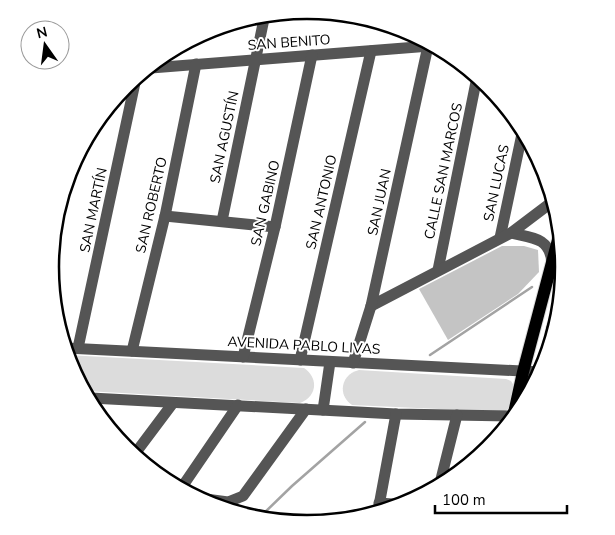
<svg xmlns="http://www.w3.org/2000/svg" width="615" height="535" font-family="'Nunito Sans',sans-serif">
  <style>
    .green { fill: #dcdcdc }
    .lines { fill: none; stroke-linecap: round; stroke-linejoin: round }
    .stream { stroke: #a3a3a3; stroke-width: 2.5 }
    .building { fill: #c4c4c4 }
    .major-casing { stroke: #dbdbdb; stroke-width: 14 }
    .minor { stroke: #555; stroke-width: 11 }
    .major { stroke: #000; stroke-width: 12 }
    .labels { text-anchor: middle; stroke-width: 4; stroke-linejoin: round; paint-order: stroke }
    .street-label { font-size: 14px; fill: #000; stroke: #fff }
    .rim { fill: none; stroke: #000; stroke-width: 2.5 }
  </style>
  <rect width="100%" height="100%" fill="#fff"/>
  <!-- green -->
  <g class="green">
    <path d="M 67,355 L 304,368 C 319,378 317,397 300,403 L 86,391 L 69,366 Z"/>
    <path d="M 359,370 L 506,379 L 511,381 L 516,389 L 512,406 L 504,412 L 352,405 C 337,395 341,374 359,370 Z"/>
  </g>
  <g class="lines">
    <!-- stream -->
    <g class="stream">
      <path d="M 430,355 L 532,287"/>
      <path d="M 261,516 L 292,486 L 365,422"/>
    </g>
  </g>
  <!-- building -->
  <path class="building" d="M 502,246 L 524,246 L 538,250 L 539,272 L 518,294 L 448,340 L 419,289 Z"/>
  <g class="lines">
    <!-- major casing -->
    <g class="major-casing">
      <g id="major">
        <path d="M 544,368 L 553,326"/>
        <path d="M 514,413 L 523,372 L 559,236"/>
      </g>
    </g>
    <!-- minor -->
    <g class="minor">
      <path d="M 151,68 L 430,46"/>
      <path d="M 165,216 L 275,227"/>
      <path d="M 222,221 L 264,19"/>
      <path d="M 511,233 C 532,238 549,237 552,262"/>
      <path d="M 500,238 L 522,134"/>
      <path d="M 438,270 L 477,77"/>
      <path d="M 371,306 L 511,233 L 552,202"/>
      <path d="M 66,348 L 541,372"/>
      <path d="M 78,348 L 136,78"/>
      <path d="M 132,351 L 165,216 L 196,64"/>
      <path d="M 243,357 L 275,227 L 312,55"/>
      <path d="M 300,360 L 371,51"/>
      <path d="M 353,363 L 371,306 L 428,46"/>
      <path d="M 91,398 L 396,414 L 512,416"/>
      <path d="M 323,410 L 330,362"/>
      <path d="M 134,455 L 173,403"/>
      <path d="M 440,483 L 457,415"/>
      <path d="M 182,487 L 238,405"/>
      <path d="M 198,498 L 228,502 L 243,496 L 306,409"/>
      <path d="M 379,503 L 406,505"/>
      <path d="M 378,511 L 396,414"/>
    </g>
    <!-- major -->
    <use href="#major" class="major"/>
  </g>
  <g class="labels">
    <!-- street labels -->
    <g class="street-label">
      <text transform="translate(289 42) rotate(-4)" y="5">SAN BENITO</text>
      <text transform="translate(224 137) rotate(-78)" y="5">SAN AGUSTÍN</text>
      <text transform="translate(443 171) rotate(-78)" y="5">CALLE SAN MARCOS</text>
      <text transform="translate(496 183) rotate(-78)" y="5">SAN LUCAS</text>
      <text transform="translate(321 202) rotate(-77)" y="5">SAN ANTONIO</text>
      <text transform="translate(379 202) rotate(-78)" y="5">SAN JUAN</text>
      <text transform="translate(265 203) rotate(-77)" y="5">SAN GABINO</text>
      <text transform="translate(151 205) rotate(-77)" y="5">SAN ROBERTO</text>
      <text transform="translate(93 210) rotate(-78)" y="5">SAN MARTÍN</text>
      <text transform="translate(304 345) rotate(3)" y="5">AVENIDA PABLO LIVAS</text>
    </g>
  </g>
  <!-- crop -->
  <path d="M0 0H615V535H0ZM59 267a248 248 0 1 1 496 0a248 248 0 1 1-496 0Z" fill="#fff" fill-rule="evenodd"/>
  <path class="rim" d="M59 267a248 248 0 1 1 496 0a248 248 0 1 1-496 0Z"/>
  <!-- north arrow -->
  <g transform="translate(45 45) rotate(346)"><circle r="24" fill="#ffffff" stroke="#999999"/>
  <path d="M0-4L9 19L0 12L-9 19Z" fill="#000000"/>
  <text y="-8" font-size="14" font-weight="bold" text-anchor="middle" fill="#000000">N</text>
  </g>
  <!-- scale -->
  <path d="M435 505v8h132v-8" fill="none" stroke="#000000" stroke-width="2.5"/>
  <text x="442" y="505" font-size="15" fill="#000000" stroke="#ffffff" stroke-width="4" paint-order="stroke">100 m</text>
</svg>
